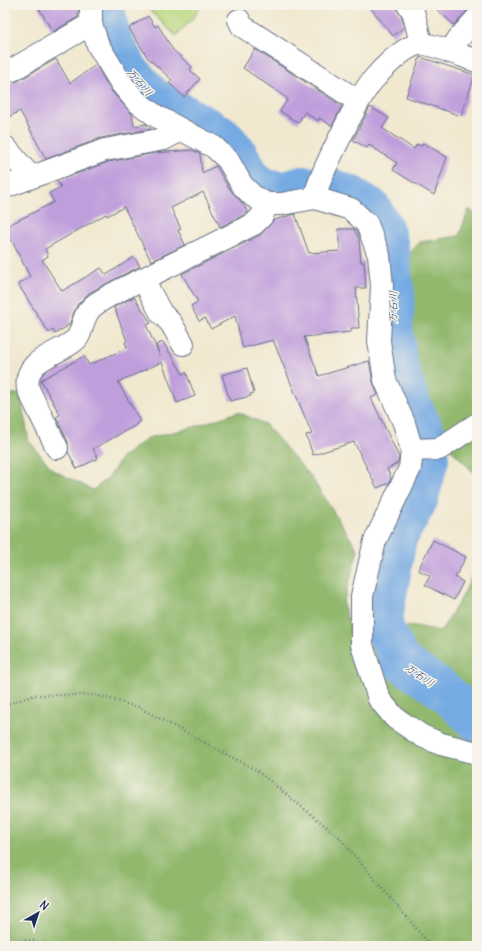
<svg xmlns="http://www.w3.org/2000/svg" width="482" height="951" font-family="Delius,'Klee One',sans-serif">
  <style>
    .green { fill: #b7d77e; stroke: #69836e }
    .forest { fill: #91b86d; stroke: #567466 }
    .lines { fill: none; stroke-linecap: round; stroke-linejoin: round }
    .river { stroke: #76aae3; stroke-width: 40 }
    .building { fill: #bf9edc }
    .minor-casing { stroke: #667086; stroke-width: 24 }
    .path { stroke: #667086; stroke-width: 2.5; stroke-dasharray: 1 3; stroke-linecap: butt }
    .minor { stroke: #fff; stroke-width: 22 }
    .labels { text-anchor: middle; stroke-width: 3; stroke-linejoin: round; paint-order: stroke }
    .water-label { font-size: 11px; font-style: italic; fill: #365486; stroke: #f7f3e8 }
  </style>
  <rect width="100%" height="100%" fill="#f7f3e8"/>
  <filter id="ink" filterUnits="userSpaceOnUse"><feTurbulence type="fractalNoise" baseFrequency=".025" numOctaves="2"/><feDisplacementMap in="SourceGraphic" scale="8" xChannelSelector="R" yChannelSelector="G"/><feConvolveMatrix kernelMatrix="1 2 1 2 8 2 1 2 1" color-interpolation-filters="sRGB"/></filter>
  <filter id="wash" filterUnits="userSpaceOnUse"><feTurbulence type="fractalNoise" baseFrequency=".012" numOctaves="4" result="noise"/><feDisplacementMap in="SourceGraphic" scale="16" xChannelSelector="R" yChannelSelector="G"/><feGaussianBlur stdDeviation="0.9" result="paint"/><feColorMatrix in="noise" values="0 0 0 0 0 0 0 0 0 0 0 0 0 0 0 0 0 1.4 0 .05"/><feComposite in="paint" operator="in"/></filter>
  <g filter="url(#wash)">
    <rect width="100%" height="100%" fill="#f1e8cf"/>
    <!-- green -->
    <path class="green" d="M 144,5 L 200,5 L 195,16 L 176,36 Z"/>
    <!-- forest -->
    <g class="forest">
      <path d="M 469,209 L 477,215 L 477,319 L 475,321 L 472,371 L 477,381 L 477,476 L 438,436 L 413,391 L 397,324 L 397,267 L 420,242 L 459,236 Z"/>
      <path d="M 5,394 L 20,394 L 29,441 L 53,470 L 93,490 L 109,477 L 122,457 L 148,438 L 194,427 L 238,412 L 265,424 L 311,477 L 358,550 L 343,604 L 358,654 L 410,625 L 441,631 L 462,597 L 477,566 L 477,946 L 5,946 Z"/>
    </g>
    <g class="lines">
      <!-- river -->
      <path class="river" d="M 104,5 L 111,37 L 127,68 L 153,97 L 223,136 L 236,151 L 252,179 L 265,188 L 284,191 L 302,186 L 331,188 L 352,196 L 370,207 L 382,225 L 389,246 L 395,296 L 393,329 L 398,365 L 409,400 L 425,433 L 429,459 L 418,500 L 397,538 L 382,624 L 401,662 L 443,690 L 477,722"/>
    </g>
    <g id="blocks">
      <!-- building -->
      <g class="building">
        <path d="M 37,5 L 78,5 L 78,17 L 53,32 Z"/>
        <path d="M 368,5 L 394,5 L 402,17 L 404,27 L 393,36 Z"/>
        <path d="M 432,5 L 475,5 L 468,10 L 454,25 Z"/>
        <path d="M 148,16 L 155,27 L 158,25 L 173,50 L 192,67 L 190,70 L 200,79 L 184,97 L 169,83 L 172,80 L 148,58 L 129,28 Z"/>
        <path d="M 255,49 L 342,106 L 332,126 L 319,118 L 318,121 L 305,112 L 298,123 L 280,111 L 288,99 L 243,68 Z"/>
        <path d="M 420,57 L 475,75 L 461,116 L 406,97 Z"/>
        <path d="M 56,59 L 70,83 L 96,65 L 111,91 L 132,114 L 134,126 L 146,124 L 151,129 L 101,138 L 46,159 L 20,111 L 5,119 L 5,82 L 18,81 Z"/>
        <path d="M 370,107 L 389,118 L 382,128 L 414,149 L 417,144 L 421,146 L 423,143 L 447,157 L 434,195 L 393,170 L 397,163 L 369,145 L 367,148 L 353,140 Z"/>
        <path d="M 192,150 L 200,154 L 202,173 L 216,166 L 228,187 L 243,204 L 248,213 L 220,227 L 203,192 L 171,208 L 181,229 L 178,230 L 185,245 L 151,261 L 124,207 L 107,216 L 106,214 L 45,249 L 48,256 L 42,260 L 62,291 L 101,268 L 106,275 L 134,257 L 140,266 L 89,293 L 77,305 L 69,325 L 55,334 L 53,330 L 49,333 L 18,284 L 30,277 L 5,227 L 54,202 L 49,193 L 61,187 L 57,181 L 108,162 L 155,153 Z"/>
        <path d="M 295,214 L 309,253 L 340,251 L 338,229 L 354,229 L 359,239 L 361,262 L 364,262 L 366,288 L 356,288 L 359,328 L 351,328 L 351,332 L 304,337 L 319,376 L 369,361 L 373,382 L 378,395 L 371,398 L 399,457 L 398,463 L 387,469 L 391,478 L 389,483 L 377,488 L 354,442 L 313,455 L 306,435 L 312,434 L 273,340 L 243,348 L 235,316 L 211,329 L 205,318 L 199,321 L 191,306 L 198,302 L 182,274 L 260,235 L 274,220 Z"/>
        <path d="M 134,297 L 151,323 L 146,325 L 160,356 L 156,345 L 163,342 L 183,374 L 186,372 L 195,396 L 177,403 L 162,362 L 118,382 L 140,421 L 136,424 L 136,425 L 93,449 L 98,458 L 77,469 L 68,452 L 68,442 L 56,417 L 60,415 L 41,380 L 84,356 L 89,365 L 127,348 L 125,342 L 127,341 L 114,307 Z"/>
        <path d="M 247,368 L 254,393 L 250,394 L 251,396 L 230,401 L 222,375 Z"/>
        <path d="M 433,540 L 466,557 L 455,577 L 463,582 L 454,600 L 425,585 L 430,576 L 418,570 Z"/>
      </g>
    </g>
  </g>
  <g filter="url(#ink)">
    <use href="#blocks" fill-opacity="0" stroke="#667086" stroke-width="1"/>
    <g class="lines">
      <!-- minor casing -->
      <g class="minor-casing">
        <g id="minor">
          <path d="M 91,5 L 91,24 L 98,45 L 121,83 L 136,101 L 156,116 L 214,147 L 228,160 L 242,185 L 253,196 L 267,204 L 281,204 L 315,198 L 351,209 L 367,224 L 379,255 L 382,286 L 379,341 L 385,380 L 404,423 L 412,450 L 410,468 L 375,541 L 362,596 L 362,645 L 379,699 L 395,718 L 422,736 L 441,744 L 477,753"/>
          <path d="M 408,5 L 413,11 L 421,43"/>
          <path d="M 239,20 L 242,26 L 358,101"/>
          <path d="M 450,52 L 459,38 L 477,18"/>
          <path d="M 12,70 L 91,24"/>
          <path d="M 5,147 L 31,177"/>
          <path d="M 5,187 L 105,150 L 164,139 L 181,130"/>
          <path d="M 315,198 C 316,181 360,95 372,81 C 382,69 403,47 419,44 C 427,42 467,58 477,61"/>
          <path d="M 143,279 L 161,313 L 171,323 L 183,344"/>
          <path d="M 57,448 L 28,389 C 23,359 55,356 74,341 C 84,334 80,318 92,307 C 103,297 131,285 145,278 C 182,260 218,242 254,224 L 262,216 L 267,204"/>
          <path d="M 412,450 L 439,449 L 477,424"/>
        </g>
      </g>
      <!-- path -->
      <g class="path">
        <path d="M 5,705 L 35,695 L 96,695 L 138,707 L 256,770 L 339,837 L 431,946"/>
        <path d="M 5,942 L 28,940 L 64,946"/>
      </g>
      <!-- minor -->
      <use href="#minor" class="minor"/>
    </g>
  </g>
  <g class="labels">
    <!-- water labels -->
    <g class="water-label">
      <text transform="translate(140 82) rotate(49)" y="4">万石川</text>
      <text transform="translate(393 307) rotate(-89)" y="4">万石川</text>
      <text transform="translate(420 675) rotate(34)" y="4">万石川</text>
    </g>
  </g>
  <!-- margin -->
  <rect width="482" height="951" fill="none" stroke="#f7f3e8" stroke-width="20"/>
  <!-- north arrow -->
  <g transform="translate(38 913) rotate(39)" stroke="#f7f3e8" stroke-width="3" paint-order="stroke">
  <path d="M0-3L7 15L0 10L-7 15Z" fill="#1b2f5e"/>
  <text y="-6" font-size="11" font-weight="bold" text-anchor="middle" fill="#1b2f5e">N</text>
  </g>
</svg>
